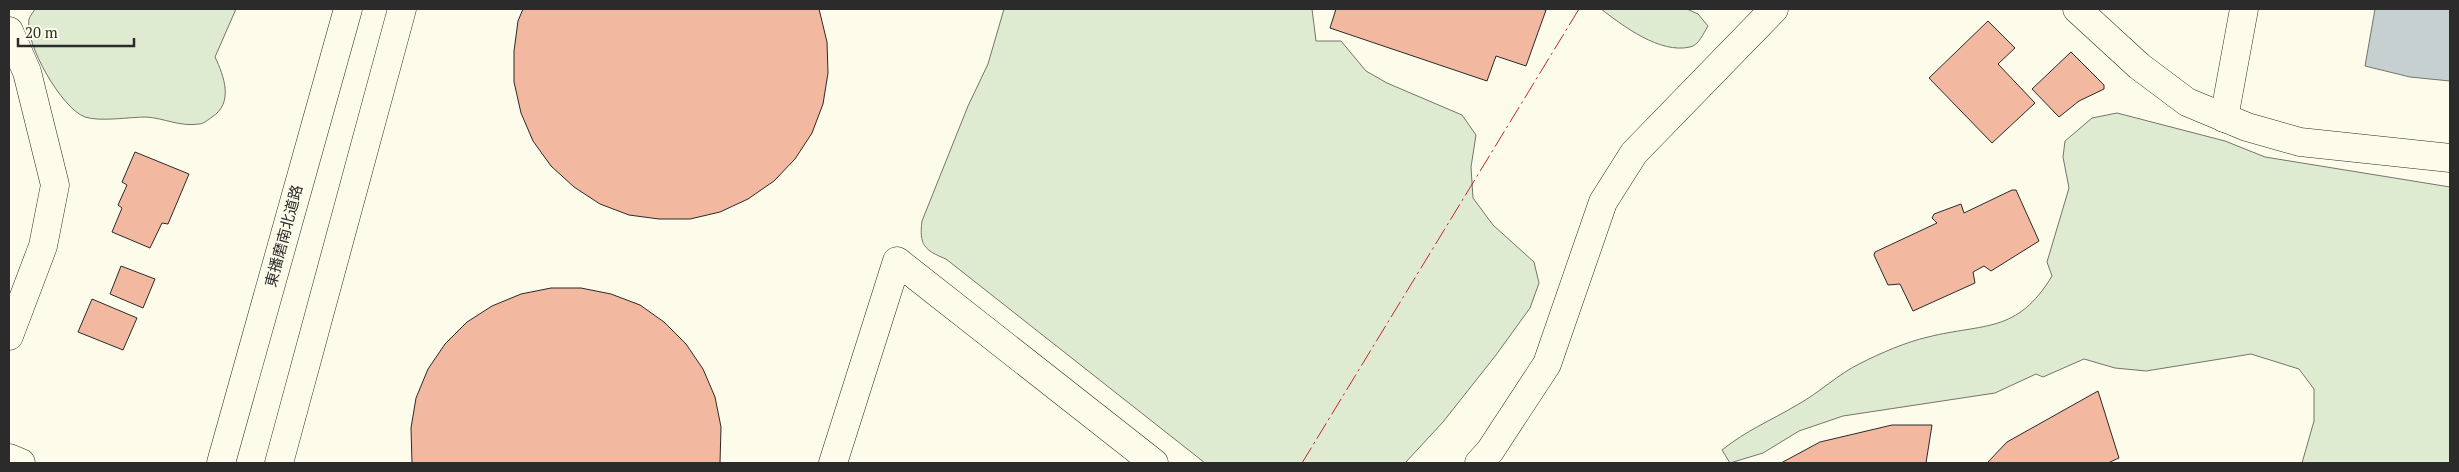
<svg xmlns="http://www.w3.org/2000/svg" width="2459" height="472" font-family="'PT Serif','Noto Sans JP',serif">
  <style>
    .green { fill: #deebd1; stroke: #74746e }
    .water { fill: #c7d0d0; stroke: #74746e }
    .building { fill: #f2b8a0; stroke: #2b2b2b }
    .lines { fill: none; stroke-linecap: round; stroke-linejoin: round }
    .minor-casing { stroke: #2b2b2b; stroke-width: 29 }
    .tertiary-casing { stroke: #2b2b2b; stroke-width: 29 }
    .motorway-casing { stroke: #2b2b2b; stroke-width: 29 }
    .minor { stroke: #fdfbea; stroke-width: 28 }
    .tertiary { stroke: #fdfbea; stroke-width: 28 }
    .motorway { stroke: #fdfbea; stroke-width: 28 }
    .power { stroke: #c62828; stroke-width: 1; stroke-dasharray: 18 4 2.5 4; stroke-linecap: butt }
    .labels { text-anchor: middle; stroke-width: 4; stroke-linejoin: round; paint-order: stroke }
    .street-label { font-size: 15px; fill: #2b2b2b; stroke: #fdfbea }
  </style>
  <rect width="100%" height="100%" fill="#fdfbea"/>
  <!-- green -->
  <g class="green">
    <path d="M 35,9 L 236,9 L 215,57 C 224,76 234,103 212,117 C 208,120 203,124 199,124 C 180,127 164,118 146,117 C 130,117 100,122 85,117 C 62,109 24,43 29,19 C 30,16 34,11 35,9 Z"/>
    <path d="M 1004,9 L 1312,9 L 1316,41 L 1341,41 L 1366,71 L 1387,83 L 1462,115 L 1476,135 L 1471,167 L 1473,198 L 1493,225 L 1534,262 L 1539,283 L 1530,308 L 1496,355 L 1443,422 L 1405,463 L 1205,463 L 946,259 C 924,250 919,245 922,221 L 968,106 L 988,64 Z"/>
    <path d="M 1601,9 L 1687,9 L 1698,14 L 1708,26 C 1703,34 1699,45 1690,47 C 1660,54 1623,26 1601,9 Z"/>
    <path d="M 2117,113 L 2225,141 L 2265,157 L 2450,187 L 2450,463 L 2302,463 L 2314,421 L 2314,389 L 2299,369 L 2251,354 L 2146,371 L 2115,368 L 2084,359 L 2043,377 L 2036,374 L 1995,393 L 1843,416 L 1799,431 L 1763,453 L 1730,463 L 1722,450 C 1747,430 1770,421 1797,405 C 1819,393 1838,374 1861,363 C 1881,353 1906,342 1928,337 C 1984,323 2017,334 2052,276 L 2047,262 L 2069,188 L 2063,157 L 2065,141 L 2092,118 Z"/>
  </g>
  <!-- water -->
  <path class="water" d="M 2375,9 L 2450,9 L 2450,81 L 2410,77 L 2365,66 Z"/>
  <!-- building -->
  <g class="building">
    <path d="M 523,9 L 819,9 L 827,42 L 828,73 L 823,104 L 812,133 L 795,159 L 774,181 L 748,199 L 720,212 L 690,219 L 659,219 L 629,215 L 600,204 L 574,187 L 551,166 L 533,141 L 521,113 L 514,82 L 514,51 L 518,21 Z"/>
    <path d="M 1336,9 L 1542,9 L 1546,10 L 1526,66 L 1496,56 L 1487,81 L 1330,28 Z"/>
    <path d="M 1988,21 L 2015,48 L 1998,64 L 2035,103 L 1992,143 L 1929,78 Z"/>
    <path d="M 2071,52 L 2104,85 L 2104,89 L 2079,101 L 2059,117 L 2032,89 Z"/>
    <path d="M 135,152 L 189,174 L 168,224 L 162,223 L 150,248 L 112,232 L 122,208 L 118,205 L 127,185 L 122,182 Z"/>
    <path d="M 2012,190 L 2016,190 L 2039,241 L 1991,271 L 1984,266 L 1973,272 L 1975,283 L 1913,311 L 1900,284 L 1888,285 L 1874,255 L 1875,252 L 1937,223 L 1932,218 L 1934,214 L 1961,204 L 1964,213 Z"/>
    <path d="M 121,266 L 155,279 L 143,308 L 110,294 Z"/>
    <path d="M 551,288 L 581,288 L 611,294 L 640,305 L 664,322 L 686,344 L 703,369 L 715,397 L 721,427 L 720,463 L 412,463 L 411,428 L 416,398 L 428,369 L 445,344 L 467,322 L 492,306 L 521,294 Z"/>
    <path d="M 92,299 L 137,318 L 123,350 L 78,332 Z"/>
    <path d="M 2098,391 L 2119,458 L 2108,463 L 1987,463 L 2007,442 Z"/>
    <path d="M 1892,425 L 1932,425 L 1926,463 L 1781,463 L 1820,442 Z"/>
  </g>
  <g class="lines">
    <!-- minor casing -->
    <g class="minor-casing">
      <g id="minor">
        <path d="M 9,31 L 27,72 L 55,185 L 43,246 L 9,336"/>
        <path d="M 2224,118 L 2244,9"/>
        <path d="M 9,458 L 21,463"/>
        <path d="M 833,463 L 897,261 L 1154,463"/>
        <path d="M 1479,463 L 1490,451 L 1547,364 L 1603,202 L 1634,153 L 1774,9"/>
      </g>
    </g>
    <!-- tertiary casing -->
    <g class="tertiary-casing">
      <path id="tertiary" d="M 2077,9 L 2139,66 L 2187,102 L 2247,127 L 2300,142 L 2450,158"/>
    </g>
    <!-- motorway casing -->
    <g class="motorway-casing">
      <g id="motorway">
        <path d="M 221,463 L 348,9"/>
        <path d="M 279,463 L 402,9"/>
      </g>
    </g>
    <!-- minor -->
    <use href="#minor" class="minor"/>
    <!-- tertiary -->
    <use href="#tertiary" class="tertiary"/>
    <!-- motorway -->
    <use href="#motorway" class="motorway"/>
    <!-- power -->
    <path class="power" d="M 1302,463 L 1579,9"/>
  </g>
  <g class="labels">
    <!-- street labels -->
    <g class="street-label">
      <text transform="translate(284 236) rotate(-75)" y="5">東播磨南北道路</text>
    </g>
  </g>
  <!-- border -->
  <rect width="2459" height="472" fill="none" stroke="#2b2b2b" stroke-width="20"/>
  <!-- scale -->
  <path d="M18 38v8h116v-8" fill="none" stroke="#2b2b2b" stroke-width="2.5"/>
  <text x="25" y="38" font-size="15" fill="#2b2b2b" stroke="#fdfbea" stroke-width="4" paint-order="stroke">20 m</text>
</svg>
